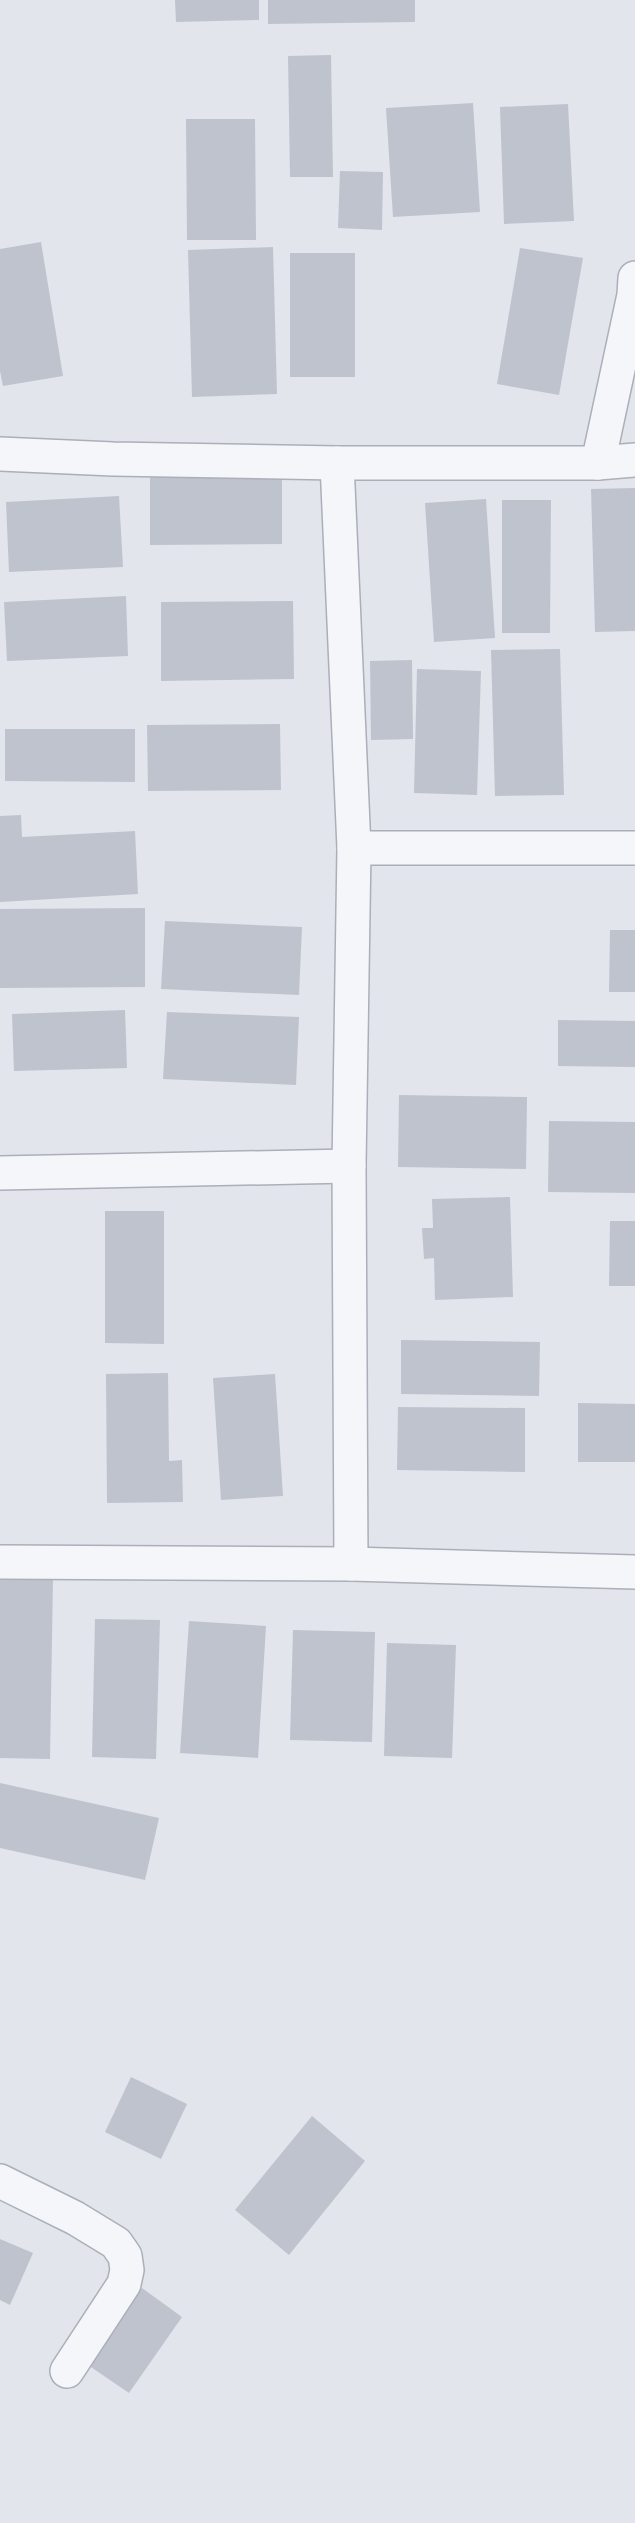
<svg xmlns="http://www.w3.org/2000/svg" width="635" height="2523" font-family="Ubuntu,sans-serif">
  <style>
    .building { fill: #bfc3ce }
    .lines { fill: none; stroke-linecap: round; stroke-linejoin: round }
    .minor-casing { stroke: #abafb9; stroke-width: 36 }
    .tertiary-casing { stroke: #abafb9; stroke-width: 36 }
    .minor { stroke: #f5f6f9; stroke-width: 33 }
    .tertiary { stroke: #f5f6f9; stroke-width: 33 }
  </style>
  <rect width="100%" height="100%" fill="#e2e5eb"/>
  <!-- building -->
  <g class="building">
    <path d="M 175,0 L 259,0 L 259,20 L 176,22 Z"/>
    <path d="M 268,0 L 415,0 L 415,22 L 268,24 Z"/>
    <path d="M 331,55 L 333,177 L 290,177 L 288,56 Z"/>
    <path d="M 473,103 L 480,212 L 393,217 L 386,108 Z"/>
    <path d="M 568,104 L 574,221 L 504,224 L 500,107 Z"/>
    <path d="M 186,119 L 255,119 L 256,240 L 187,240 Z"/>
    <path d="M 340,171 L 383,172 L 382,230 L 338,228 Z"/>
    <path d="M 41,242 L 63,376 L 3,386 L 0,371 L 0,249 Z"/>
    <path d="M 273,247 L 277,394 L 192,397 L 188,250 Z"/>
    <path d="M 520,248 L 583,258 L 559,395 L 497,384 Z"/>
    <rect x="290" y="253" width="65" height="124"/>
    <path d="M 282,475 L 282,544 L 150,545 L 150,476 Z"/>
    <path d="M 635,488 L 635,631 L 595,632 L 591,489 Z"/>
    <path d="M 119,496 L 123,567 L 9,572 L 6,502 Z"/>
    <path d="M 486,499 L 495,638 L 434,642 L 425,503 Z"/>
    <path d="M 502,500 L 551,500 L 550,633 L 502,633 Z"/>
    <path d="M 126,596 L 128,656 L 7,661 L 4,602 Z"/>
    <path d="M 293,601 L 294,679 L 161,681 L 161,602 Z"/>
    <path d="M 560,649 L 564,795 L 495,796 L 491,650 Z"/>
    <path d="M 412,660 L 413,739 L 371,740 L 370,661 Z"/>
    <path d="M 417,669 L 481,671 L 477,795 L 414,793 Z"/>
    <path d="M 280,724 L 281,790 L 148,791 L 147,725 Z"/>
    <path d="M 5,729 L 135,729 L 135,782 L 5,781 Z"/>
    <path d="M 21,815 L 22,837 L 135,831 L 138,894 L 0,902 L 0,816 Z"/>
    <path d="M 145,908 L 145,987 L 0,988 L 0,909 Z"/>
    <path d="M 165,921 L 302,927 L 299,995 L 161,989 Z"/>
    <path d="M 610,930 L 635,930 L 635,992 L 609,992 Z"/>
    <path d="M 125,1010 L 127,1068 L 14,1071 L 12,1014 Z"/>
    <path d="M 167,1012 L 299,1017 L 296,1085 L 163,1079 Z"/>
    <path d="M 558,1020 L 635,1021 L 635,1067 L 558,1066 Z"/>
    <path d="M 399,1095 L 527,1097 L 526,1169 L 398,1167 Z"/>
    <path d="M 549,1121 L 635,1122 L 635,1193 L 548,1192 Z"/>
    <path d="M 510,1197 L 513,1297 L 435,1300 L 434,1258 L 424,1259 L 422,1228 L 433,1228 L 432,1199 Z"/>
    <path d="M 105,1211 L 164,1211 L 164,1344 L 105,1343 Z"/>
    <path d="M 610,1221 L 635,1221 L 635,1286 L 609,1286 Z"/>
    <path d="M 401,1340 L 540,1342 L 539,1396 L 401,1394 Z"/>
    <path d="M 168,1373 L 169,1461 L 182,1460 L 183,1502 L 107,1503 L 106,1374 Z"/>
    <path d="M 275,1374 L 283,1496 L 221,1500 L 213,1378 Z"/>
    <path d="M 578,1403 L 635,1404 L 635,1462 L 578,1462 Z"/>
    <path d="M 398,1407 L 525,1408 L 525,1472 L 397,1470 Z"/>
    <path d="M 0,1578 L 53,1578 L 50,1759 L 0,1758 Z"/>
    <path d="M 95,1619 L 160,1620 L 156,1759 L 92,1757 Z"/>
    <path d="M 189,1621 L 266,1626 L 258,1758 L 180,1753 Z"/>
    <path d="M 293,1630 L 375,1632 L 372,1742 L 290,1740 Z"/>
    <path d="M 387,1643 L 456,1645 L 452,1758 L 384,1756 Z"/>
    <path d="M 0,1783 L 159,1818 L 145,1880 L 0,1848 Z"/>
    <path d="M 131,2077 L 187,2104 L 161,2159 L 105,2132 Z"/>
    <path d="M 312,2116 L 365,2161 L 289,2255 L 235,2210 Z"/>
    <path d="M 0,2239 L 33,2253 L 10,2305 L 0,2300 Z"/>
    <path d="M 142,2288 L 182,2317 L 129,2393 L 88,2365 Z"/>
  </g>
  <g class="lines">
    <!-- minor casing -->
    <g class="minor-casing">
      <g id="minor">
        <path d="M 0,454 L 113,459 L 337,463 L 598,463 L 635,460"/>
        <path d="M 337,463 L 354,848 L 349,1166 L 351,1564"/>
        <path d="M 598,463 L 634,295 L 635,278"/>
        <path d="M 354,848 L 635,848"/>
        <path d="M 0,1173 L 349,1166"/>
        <path d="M 0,2181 L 75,2218 L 116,2243 L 125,2256 L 127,2270 L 124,2284 L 67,2371"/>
      </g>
    </g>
    <!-- tertiary casing -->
    <g class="tertiary-casing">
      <path id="tertiary" d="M 0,1562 L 351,1564 L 635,1572"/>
    </g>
    <!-- minor -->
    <use href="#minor" class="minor"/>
    <!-- tertiary -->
    <use href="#tertiary" class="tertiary"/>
  </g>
</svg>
